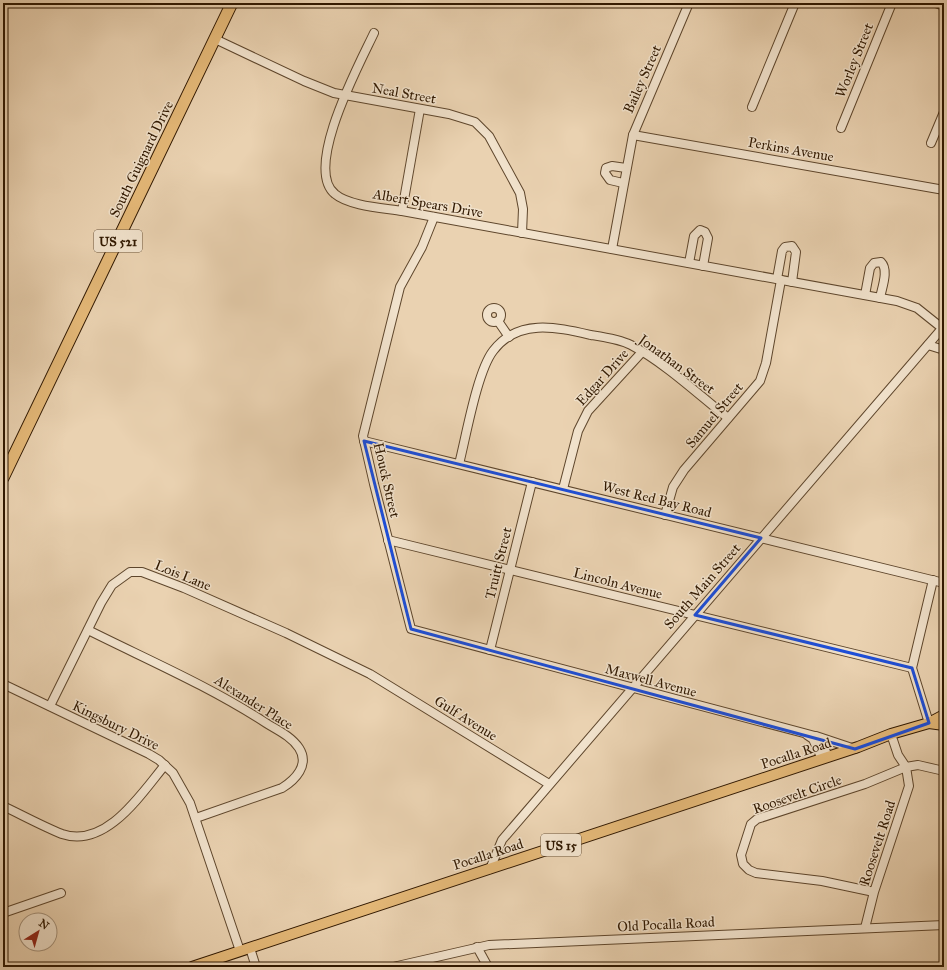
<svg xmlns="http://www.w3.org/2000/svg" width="947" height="970" font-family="'IM FELL Great Primer',serif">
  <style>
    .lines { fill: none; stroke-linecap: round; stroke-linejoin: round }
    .minor-casing { stroke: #5e462c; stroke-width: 10 }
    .major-casing { stroke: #301800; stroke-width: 12 }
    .highway-casing { stroke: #301800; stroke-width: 13 }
    .minor { stroke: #f1e2cc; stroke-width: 8 }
    .major { stroke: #e5b978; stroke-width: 10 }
    .highway { stroke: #e5b978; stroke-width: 11 }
    .marked { fill: none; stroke: #1d4ed8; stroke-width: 3; stroke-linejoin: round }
    .labels { text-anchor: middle; stroke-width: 3; stroke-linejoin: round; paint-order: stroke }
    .shield { fill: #f1e2cc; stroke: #6a553d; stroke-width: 1 }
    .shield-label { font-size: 13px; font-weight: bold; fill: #301800 }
    .street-label { font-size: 14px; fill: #301800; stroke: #f1e2cc }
  </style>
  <rect width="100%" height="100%" fill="#ead2b1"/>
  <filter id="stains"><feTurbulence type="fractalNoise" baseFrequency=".005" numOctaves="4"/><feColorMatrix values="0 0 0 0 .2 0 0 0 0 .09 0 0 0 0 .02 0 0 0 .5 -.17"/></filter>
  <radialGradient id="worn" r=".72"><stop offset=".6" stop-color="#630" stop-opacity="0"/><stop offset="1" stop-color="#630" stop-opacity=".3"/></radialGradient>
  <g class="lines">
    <!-- minor casing -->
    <g class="minor-casing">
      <g id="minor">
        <path d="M 936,3 L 944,6"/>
        <path d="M 374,33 C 360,63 303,168 335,194 C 349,206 384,208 402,211 L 897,301 L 917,308 L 942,328"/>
        <path d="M 215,39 L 304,81 L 334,93 L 449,114 L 475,122 L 489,136 L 520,193 L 523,209 L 522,233"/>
        <path d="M 752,107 L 795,3"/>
        <path d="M 841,128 L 892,3"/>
        <path d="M 633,135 L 944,190"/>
        <path d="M 931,143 L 944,112"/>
        <path d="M 623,183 L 610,180 L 605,173 L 606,168 L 612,166 L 626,168"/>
        <path d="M 402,211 L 420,109"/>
        <path d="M 434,217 L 422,247 L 400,287 L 363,436 L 374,484 L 411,629 L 815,736 L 822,742 L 828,757"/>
        <path d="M 612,249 L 633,135 L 689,3"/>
        <path d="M 689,263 L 694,236 L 700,230 L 705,232 L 708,238 L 703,266"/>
        <path d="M 777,279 L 782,251 L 785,247 L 792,246 L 796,252 L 792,282"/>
        <path d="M 865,295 L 870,268 L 874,263 L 881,262 C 889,270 882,287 880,298"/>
        <circle cx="494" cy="315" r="7"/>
        <path d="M 498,321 L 509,337"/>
        <path d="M 928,345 L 944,350"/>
        <path d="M 364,441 L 944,583"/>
        <path d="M 459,464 C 466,437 477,372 493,351 C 518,318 556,327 591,335 C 604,337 619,339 631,345 C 665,363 699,395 728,418"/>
        <path d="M 563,489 L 578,431 L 588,411 L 642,352"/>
        <path d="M 665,515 L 673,487 L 684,470 L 760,381 L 766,363 L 781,280"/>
        <path d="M 388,540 L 912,668"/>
        <path d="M 88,630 C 148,660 209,686 266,723 C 277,730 291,736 299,748 C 310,765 295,780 282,788 L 196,818"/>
        <path d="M 490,650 L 532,482"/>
        <path d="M 3,684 L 149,754 L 159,760 L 173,773 L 190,803 L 240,951"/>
        <path d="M 50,706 L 101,603 L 112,585 L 130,572 L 142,572 L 184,588 L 286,633 L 370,674 L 549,784"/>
        <path d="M 929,723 L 912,668 L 933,580"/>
        <path d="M 891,734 L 898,755 L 906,767 L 918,765 L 944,771"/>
        <path d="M 807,735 L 813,739 L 822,759"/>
        <path d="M 816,736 L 855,749"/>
        <path d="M 3,806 C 22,815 42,826 62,834 C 106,849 141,794 165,765"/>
        <path d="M 490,869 L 502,840 L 944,326"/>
        <path d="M 3,913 L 61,893"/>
        <path d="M 865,928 L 874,892 L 909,786 L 906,767 L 865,784 L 757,819 L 751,824 L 741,855 L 743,864 L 749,870 L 756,873 L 822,881 L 874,892"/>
        <path d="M 477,947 L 488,967"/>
        <path d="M 250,948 L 256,967"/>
        <path d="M 393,967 L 489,945 L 944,925"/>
      </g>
    </g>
    <!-- major casing -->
    <g class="major-casing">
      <g id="major">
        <path d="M 929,723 L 944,725"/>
        <path d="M 192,967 L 858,747 L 891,734 L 929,723 L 944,715"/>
      </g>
    </g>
    <!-- highway casing -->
    <g class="highway-casing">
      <path id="highway" d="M 3,478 L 232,3"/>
    </g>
    <!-- minor -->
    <use href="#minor" class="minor"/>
    <!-- major -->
    <use href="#major" class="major"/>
    <!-- highway -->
    <use href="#highway" class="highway"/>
  </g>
  <!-- marked area -->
  <path class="marked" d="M 364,441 L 761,538 L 695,615 L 912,668 L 929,723 L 855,749 L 411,629 Z"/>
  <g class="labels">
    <!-- shield labels -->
    <g class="shield">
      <rect x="94" y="230" width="48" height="22" rx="3"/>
      <rect x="541" y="834" width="40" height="22" rx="3"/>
    </g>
    <g class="shield-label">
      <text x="118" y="246">US 521</text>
      <text x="561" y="850">US 15</text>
    </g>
    <!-- street labels -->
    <g class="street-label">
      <text transform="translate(854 60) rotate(-68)" y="5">Worley Street</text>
      <text transform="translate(642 79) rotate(-66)" y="5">Bailey Street</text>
      <text transform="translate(404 93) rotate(10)" y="5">Neal Street</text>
      <text transform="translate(791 149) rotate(10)" y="5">Perkins Avenue</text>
      <text transform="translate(141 159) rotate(-64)" y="5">South Guignard Drive</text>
      <text transform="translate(428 203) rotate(10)" y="5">Albert Spears Drive</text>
      <text transform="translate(677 364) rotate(36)" y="5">Jonathan Street</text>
      <text transform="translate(602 377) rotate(-48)" y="5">Edgar Drive</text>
      <text transform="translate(714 415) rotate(-50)" y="5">Samuel Street</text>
      <text transform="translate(387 480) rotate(77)" y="5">Houck Street</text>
      <text transform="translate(657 499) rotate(14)" y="5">West Red Bay Road</text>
      <text transform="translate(498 563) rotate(-76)" y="5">Truitt Street</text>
      <text transform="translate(183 575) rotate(22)" y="5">Lois Lane</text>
      <text transform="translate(618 583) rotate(14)" y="5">Lincoln Avenue</text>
      <text transform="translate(702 586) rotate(-49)" y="5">South Main Street</text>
      <text transform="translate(651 680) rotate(15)" y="5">Maxwell Avenue</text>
      <text transform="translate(254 702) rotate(32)" y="5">Alexander Place</text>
      <text transform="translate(466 718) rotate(32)" y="5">Gulf Avenue</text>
      <text transform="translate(116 725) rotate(26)" y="5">Kingsbury Drive</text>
      <text transform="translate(796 753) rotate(-18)" y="5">Pocalla Road</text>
      <text transform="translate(797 794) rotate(-19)" y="5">Roosevelt Circle</text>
      <text transform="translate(877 843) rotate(-72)" y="5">Roosevelt Road</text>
      <text transform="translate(488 854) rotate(-18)" y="5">Pocalla Road</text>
      <text transform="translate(666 924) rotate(-3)" y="5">Old Pocalla Road</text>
    </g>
  </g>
  <!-- margin -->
  <rect width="947" height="970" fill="none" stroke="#ead2b1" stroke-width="16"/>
  <rect x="4" y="4" width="939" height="962" fill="none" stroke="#301800" stroke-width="2"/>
  <rect x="8" y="8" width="931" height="954" fill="none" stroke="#301800"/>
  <!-- north arrow -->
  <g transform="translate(38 932) rotate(37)"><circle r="19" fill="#f1e2cc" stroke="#a4917a"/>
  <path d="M0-3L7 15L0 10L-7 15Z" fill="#8f2418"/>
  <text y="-6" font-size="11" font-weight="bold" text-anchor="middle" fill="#301800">N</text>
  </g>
  <rect width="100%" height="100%" filter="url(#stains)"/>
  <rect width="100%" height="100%" fill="url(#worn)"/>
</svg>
